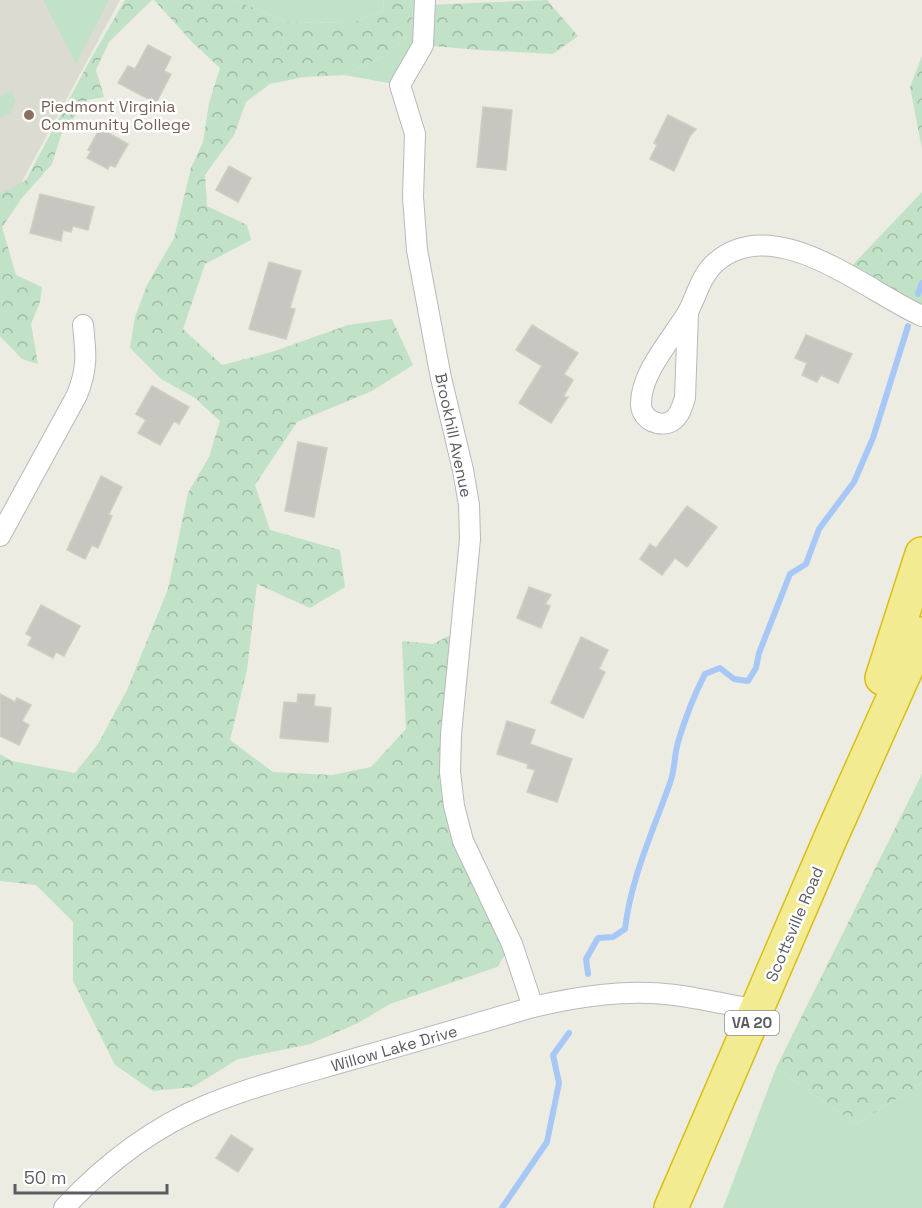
<svg xmlns="http://www.w3.org/2000/svg" width="922" height="1208" font-family="'Space Grotesk',sans-serif">
  <style>
    .education { fill: #dcdbd1 }
    .grass { fill: #c1e2c6 }
    .forest { fill: url(#forest-crowns) }
    .lines { fill: none; stroke-linecap: round; stroke-linejoin: round }
    .stream { stroke: #a7c7f7; stroke-width: 6 }
    .building { fill: #c8c6c0; stroke: #d0cec1; stroke-width: 1.5 }
    .street-casing { stroke: #b8b9be; stroke-width: 22 }
    .highway-casing { stroke: #dbbe13; stroke-width: 36 }
    .street { stroke: #fff; stroke-width: 20 }
    .highway { stroke: #f3eb92; stroke-width: 33 }
    .education-dot { fill: #8d6e63; stroke: #fff; stroke-width: 2 }
    .labels { text-anchor: middle; stroke-width: 5; stroke-linejoin: round; paint-order: stroke }
    .shield { fill: #fff; stroke: #8c8e91; stroke-width: 1.5 }
    .shield-label { font-size: 15px; font-weight: bold; fill: #5b5d62 }
    .education-label { font-size: 16px; fill: #785e54; stroke: #fff; text-anchor: start }
    .street-label { font-size: 16px; fill: #5b5d62; stroke: #fff }
  </style>
  <defs>
    <pattern id="forest-crowns" width="20" height="18" patternUnits="userSpaceOnUse" patternTransform="scale(1.5)"><rect width="20" height="18" fill="#c1e2c6"/><path d="M2 6a3 3 0 1 1 6 0M12 15a3 3 0 1 1 6 0" fill="none" stroke="#a0baa4"/></pattern>
  </defs>
  <rect width="100%" height="100%" fill="#ecece2"/>
  <!-- education -->
  <path class="education" d="M 0,0 L 120,0 L 0,222 Z"/>
  <!-- grass -->
  <g class="grass">
    <path d="M 43,0 L 109,0 L 76,64 Z"/>
    <path d="M 235,0 L 383,0 L 384,11 L 352,23 L 287,22 Z"/>
    <path d="M 413,0 L 425,0 L 425,5 L 400,85 L 344,75 L 386,55 L 412,32 Z"/>
    <path d="M 11,91 L 16,101 L 10,113 L 0,118 L 0,96 Z"/>
    <path d="M 776,1068 L 856,1124 L 922,1083 L 922,1208 L 723,1208 Z"/>
  </g>
  <!-- forest -->
  <g class="forest">
    <path d="M 125,0 L 152,0 L 109,42 L 96,70 L 104,97 L 87,100 L 61,135 L 52,164 L 22,198 L 2,227 L 16,275 L 42,287 L 40,302 L 31,324 L 38,364 L 22,359 L 0,336 L 0,194 L 26,180 L 89,62 Z"/>
    <path d="M 154,0 L 235,0 L 287,22 L 352,23 L 384,11 L 383,0 L 413,0 L 412,32 L 386,55 L 344,75 L 304,77 L 270,84 L 246,102 L 234,135 L 205,175 L 207,206 L 247,225 L 251,240 L 205,264 L 183,329 L 222,365 L 272,352 L 348,325 L 392,319 L 413,365 L 372,391 L 297,422 L 255,485 L 270,530 L 340,550 L 345,587 L 310,608 L 257,584 L 247,670 L 230,740 L 273,772 L 332,775 L 371,767 L 406,729 L 402,641 L 433,644 L 462,629 L 454,806 L 512,944 L 497,967 L 390,1004 L 358,1023 L 310,1044 L 238,1059 L 193,1087 L 153,1091 L 115,1065 L 73,981 L 73,922 L 36,885 L 0,881 L 0,754 L 12,761 L 75,773 L 98,744 L 127,690 L 168,589 L 188,493 L 209,457 L 220,421 L 195,398 L 161,379 L 130,348 L 135,317 L 147,285 L 174,238 L 191,168 L 203,142 L 209,103 L 220,68 L 193,43 Z"/>
    <path d="M 547,0 L 578,36 L 553,54 L 479,50 L 423,45 L 425,5 Z"/>
    <path d="M 922,56 L 922,149 L 910,87 Z"/>
    <path d="M 922,192 L 922,315 L 844,274 Z"/>
    <path d="M 922,774 L 922,1083 L 856,1124 L 776,1068 Z"/>
  </g>
  <g class="lines">
    <!-- stream -->
    <g class="stream">
      <path d="M 918,294 L 922,283"/>
      <path d="M 588,974 L 586,959 L 598,938 L 613,937 L 625,929 C 631,878 653,831 670,783 C 675,770 674,756 678,742 C 685,719 694,695 705,674 L 720,668 L 734,679 L 748,681 L 756,668 L 759,653 L 790,574 L 806,564 L 819,529 L 854,482 L 873,438 L 908,326"/>
      <path d="M 502,1208 L 547,1142 L 559,1083 L 553,1055 L 569,1033"/>
    </g>
  </g>
  <!-- building -->
  <g class="building">
    <path d="M 148,45 L 171,57 L 164,71 L 171,74 L 156,103 L 118,83 L 128,66 L 135,69 Z"/>
    <path d="M 483,107 L 512,110 L 506,170 L 477,167 Z"/>
    <path d="M 668,115 L 696,129 L 690,136 L 674,171 L 650,159 L 657,145 L 654,143 Z"/>
    <path d="M 100,128 L 128,144 L 115,167 L 110,165 L 108,169 L 87,158 L 91,151 L 88,150 Z"/>
    <path d="M 229,166 L 251,178 L 238,202 L 216,190 Z"/>
    <path d="M 40,194 L 94,207 L 88,230 L 73,226 L 71,232 L 63,230 L 61,241 L 30,233 Z"/>
    <path d="M 269,262 L 301,271 L 290,308 L 295,309 L 286,339 L 249,329 Z"/>
    <path d="M 532,325 L 578,353 L 564,374 L 573,380 L 563,397 L 568,397 L 551,423 L 519,403 L 542,366 L 516,350 Z"/>
    <path d="M 806,335 L 852,354 L 838,383 L 821,375 L 817,382 L 802,375 L 807,363 L 795,358 Z"/>
    <path d="M 152,386 L 189,407 L 179,424 L 174,421 L 160,445 L 138,433 L 146,420 L 136,414 Z"/>
    <path d="M 298,442 L 327,448 L 314,517 L 285,511 Z"/>
    <path d="M 101,476 L 122,487 L 109,514 L 112,516 L 98,548 L 92,545 L 85,559 L 67,550 Z"/>
    <path d="M 687,506 L 717,527 L 687,567 L 675,558 L 662,575 L 640,559 L 650,544 L 656,548 Z"/>
    <path d="M 529,587 L 551,595 L 545,604 L 550,606 L 541,628 L 517,618 Z"/>
    <path d="M 41,605 L 80,626 L 64,656 L 56,652 L 53,658 L 28,645 L 32,637 L 26,634 Z"/>
    <path d="M 581,637 L 608,650 L 599,669 L 605,672 L 583,718 L 551,703 Z"/>
    <path d="M 0,694 L 15,702 L 17,698 L 31,705 L 22,721 L 29,725 L 19,745 L 0,736 Z"/>
    <path d="M 298,694 L 315,695 L 314,706 L 331,708 L 328,742 L 280,738 L 284,702 L 297,703 Z"/>
    <path d="M 507,721 L 535,730 L 530,744 L 572,759 L 557,802 L 527,792 L 535,770 L 527,768 L 528,764 L 497,754 Z"/>
    <path d="M 231,1135 L 253,1149 L 238,1172 L 216,1158 Z"/>
  </g>
  <g class="lines">
    <!-- street casing -->
    <g class="street-casing">
      <g id="street">
        <path d="M 425,0 L 423,45 L 400,85 L 415,134 L 413,197 L 417,250 L 441,378 L 463,470 L 469,505 L 470,539 L 451,734 L 450,772 L 454,806 L 463,841 L 512,944 L 533,1007"/>
        <path d="M 688,313 L 685,398 C 682,406 680,416 672,421 C 660,428 642,420 641,405 C 640,375 669,342 685,317 C 696,300 699,277 716,262 C 775,211 866,291 922,316"/>
        <path d="M 0,536 L 77,395 C 88,367 86,354 83,325"/>
        <path d="M 64,1208 C 104,1165 152,1128 207,1105 C 253,1086 302,1074 350,1060 C 411,1043 472,1025 533,1007 C 580,996 627,989 675,995 C 703,999 730,1005 758,1010"/>
      </g>
    </g>
    <!-- highway casing -->
    <g class="highway-casing">
      <g id="highway">
        <path d="M 882,678 L 922,554"/>
        <path d="M 671,1208 L 831,837 L 922,634"/>
      </g>
    </g>
    <!-- street -->
    <use href="#street" class="street"/>
    <!-- highway -->
    <use href="#highway" class="highway"/>
  </g>
  <!-- markers -->
  <circle class="education-dot" cx="29" cy="115" r="6"/>
  <g class="labels">
    <!-- shield labels -->
    <rect class="shield" x="725" y="1011" width="54" height="24" rx="4.5"/>
    <g class="shield-label">
      <text x="752" y="1028">VA 20</text>
    </g>
    <!-- education labels -->
    <g class="education-label">
      <text x="41" y="112">Piedmont Virginia<tspan x="41" dy="18">Community College</tspan></text>
    </g>
    <!-- street labels -->
    <g class="street-label">
      <text transform="translate(454 435) rotate(78)" y="6">Brookhill Avenue</text>
      <text transform="translate(794 924) rotate(-67)" y="6">Scottsville Road</text>
      <text transform="translate(394 1048) rotate(-16)" y="6">Willow Lake Drive</text>
    </g>
  </g>
  <!-- scale -->
  <path d="M15 1184v9h152v-9" fill="none" stroke="#5b5d62" stroke-width="3"/>
  <text x="24" y="1184" font-size="18" fill="#5b5d62" stroke="#ffffff" stroke-width="4.5" paint-order="stroke">50 m</text>
</svg>
